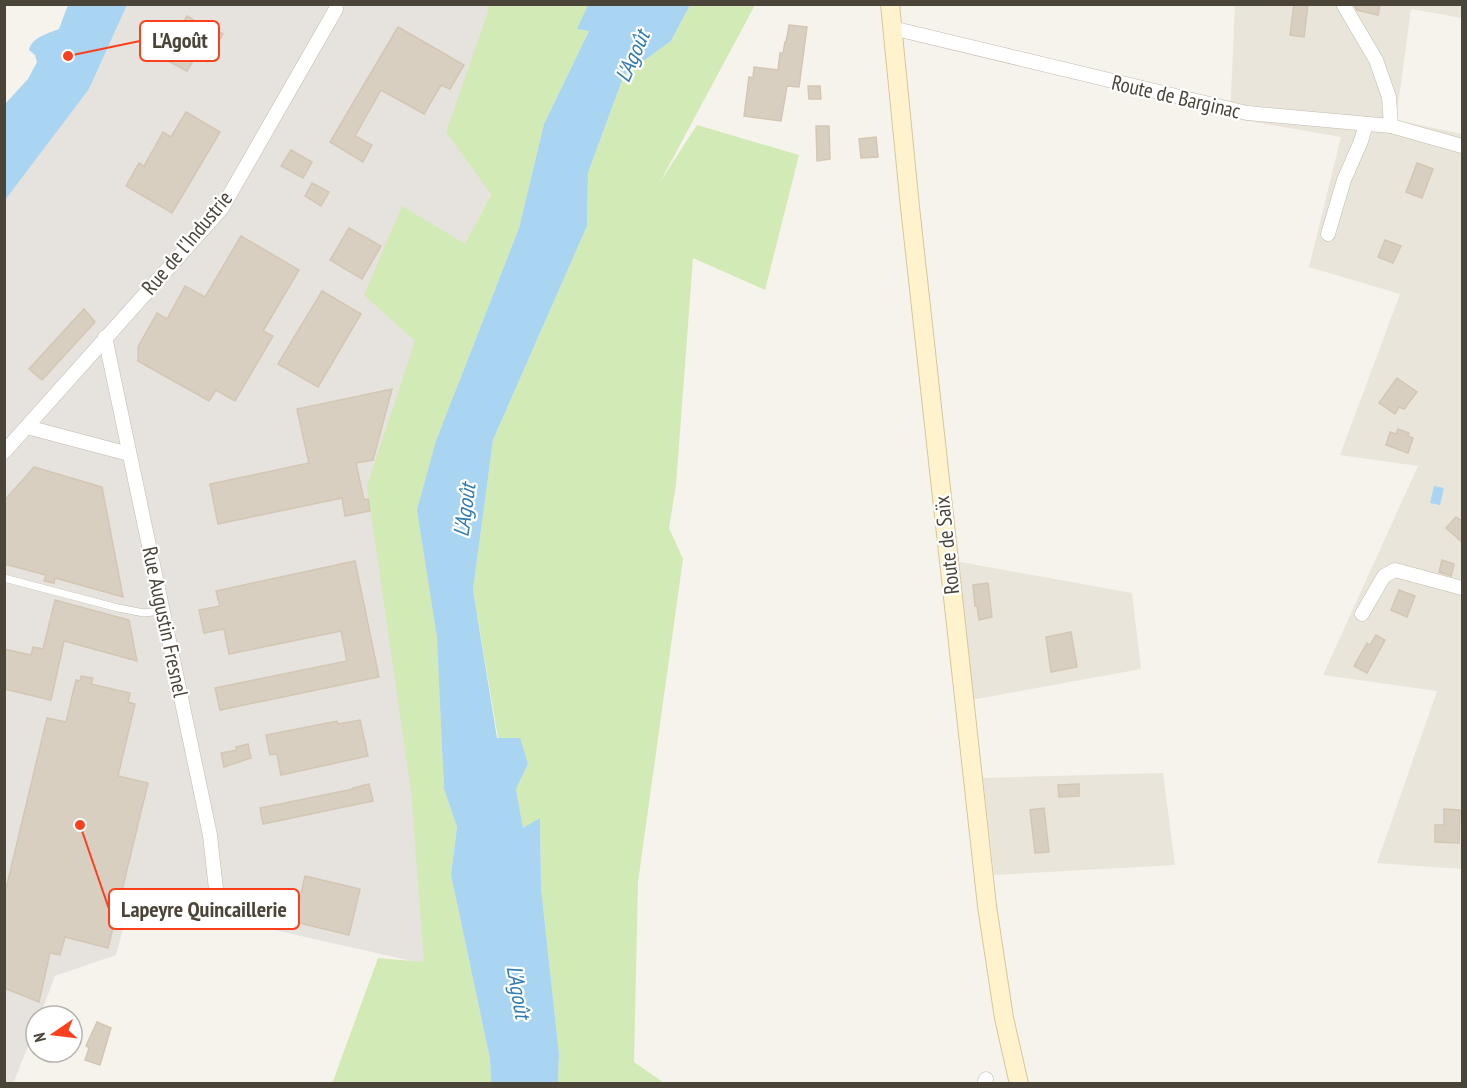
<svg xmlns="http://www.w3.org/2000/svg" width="1467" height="1088" font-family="'PT Sans Narrow',sans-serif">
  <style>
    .residential { fill: #eae5da }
    .industrial { fill: #e6e2dd }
    .green { fill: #d2eab5 }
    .water { fill: #a9d4f2 }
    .building { fill: #d8cfc1; stroke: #d3c7b4; stroke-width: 1.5 }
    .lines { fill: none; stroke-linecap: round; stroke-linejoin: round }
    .lane-casing { stroke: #c2bbae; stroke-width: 8 }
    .street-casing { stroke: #c2bbae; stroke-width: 15 }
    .secondary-casing { stroke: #d6c79b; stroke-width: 20 }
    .lane { stroke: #fff; stroke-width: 7 }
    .street { stroke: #fff; stroke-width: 14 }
    .secondary { stroke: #fff3cd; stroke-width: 18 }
    .labels { text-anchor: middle; stroke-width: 4.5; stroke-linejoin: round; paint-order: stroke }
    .street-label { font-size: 21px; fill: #4b4439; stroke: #fff }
    .water-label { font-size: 22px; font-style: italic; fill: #2e7ab2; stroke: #fff }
    .leader { fill: none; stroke: #fc3f1d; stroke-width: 2 }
    .callout-dot { fill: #fc3f1d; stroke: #fff; stroke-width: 2 }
    .callout { fill: #fff; stroke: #fc3f1d; stroke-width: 2 }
    .callout-label { font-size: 22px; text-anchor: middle; font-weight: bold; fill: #4b4439 }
  </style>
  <rect width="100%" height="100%" fill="#f6f3ec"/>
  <!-- residential -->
  <g class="residential">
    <path d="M 1235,5 L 1462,5 L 1462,18 L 1411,9 L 1396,120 L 1462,134 L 1462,869 L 1377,863 L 1437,691 L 1323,675 L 1418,466 L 1340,455 L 1400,294 L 1309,267 L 1341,137 L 1230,118 Z"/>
    <path d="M 955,561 L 1132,593 L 1141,669 L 971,700 Z"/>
    <path d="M 1163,773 L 1175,865 L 994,875 L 983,778 Z"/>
  </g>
  <!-- industrial -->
  <path class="industrial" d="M 127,5 L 588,5 L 465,244 L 434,966 L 131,898 L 116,955 L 55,976 L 40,1016 L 36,1016 L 36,1026 L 13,1084 L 4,1083 L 4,200 L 89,89 Z"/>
  <!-- green -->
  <g class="green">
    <path d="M 488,5 L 588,5 L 578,29 L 589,31 L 544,124 L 519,228 L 436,441 L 417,510 L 437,637 L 444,789 L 457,827 L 451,875 L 490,1059 L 491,1083 L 332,1084 L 378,958 L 424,962 L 411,791 L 367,486 L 415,341 L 364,295 L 402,206 L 465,244 L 491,194 L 446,132 L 488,12 Z"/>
    <path d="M 690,5 L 755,5 L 660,182 L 697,125 L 799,155 L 765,290 L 693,258 L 676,485 L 669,528 L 683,559 L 638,882 L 634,1062 L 664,1083 L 558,1083 L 559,1054 L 541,888 L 540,819 L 523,829 L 516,789 L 528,764 L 498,738 L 473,590 L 493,440 L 587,226 L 588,173 L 624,75 L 671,41 Z"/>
  </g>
  <!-- water -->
  <g class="water">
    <path d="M 68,5 L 127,5 L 89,89 L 5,200 L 5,104 L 28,79 L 37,62 L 35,55 L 29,50 C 32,37 47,34 59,29 Z"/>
    <path d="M 588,5 L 690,5 L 671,41 L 624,75 L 588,173 L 587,226 L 493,440 L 473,590 L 497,738 L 520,738 L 528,764 L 516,789 L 523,828 L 540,818 L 541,888 L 559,1054 L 558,1083 L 491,1083 L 490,1059 L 451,875 L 457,827 L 444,789 L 437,637 L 417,510 L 436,441 L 519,228 L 544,124 L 589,31 L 577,29 Z"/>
    <path d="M 1434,486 L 1444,488 L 1440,505 L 1430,503 Z"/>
  </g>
  <!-- building -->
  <g class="building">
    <path d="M 1294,4 L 1308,4 L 1304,37 L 1290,35 Z"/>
    <path d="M 1354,4 L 1380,4 L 1378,15 L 1357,10 Z"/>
    <path d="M 187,16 L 205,27 L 207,24 L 223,34 L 207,62 L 196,56 L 187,71 L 162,58 Z"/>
    <path d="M 789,25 L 807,27 L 799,87 L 787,86 L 781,121 L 744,116 L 749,77 L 753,78 L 754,67 L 778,70 L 780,53 L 783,53 L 785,42 L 786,42 Z"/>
    <path d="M 398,27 L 464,65 L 450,89 L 441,85 L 424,114 L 381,90 L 355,136 L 372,145 L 363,162 L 330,142 Z"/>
    <path d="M 808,86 L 820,86 L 821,99 L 809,99 Z"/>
    <path d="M 186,112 L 220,132 L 172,213 L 126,186 L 139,163 L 144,166 L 163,132 L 171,137 Z"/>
    <path d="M 816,126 L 829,126 L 830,159 L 817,161 Z"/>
    <path d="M 876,137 L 878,157 L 861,158 L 859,139 Z"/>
    <path d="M 291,150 L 312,162 L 303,178 L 281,166 Z"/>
    <path d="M 1417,163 L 1433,169 L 1422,198 L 1406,192 Z"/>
    <path d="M 312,183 L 329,192 L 321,206 L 305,196 Z"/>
    <path d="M 349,228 L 381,246 L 362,279 L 330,260 Z"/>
    <path d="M 241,236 L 299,270 L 263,331 L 273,336 L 235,401 L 216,390 L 209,401 L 138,361 L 138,347 L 157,313 L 167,319 L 185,286 L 205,297 Z"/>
    <path d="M 1385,240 L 1401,246 L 1393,263 L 1378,257 Z"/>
    <path d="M 322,291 L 361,314 L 318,387 L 278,364 Z"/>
    <path d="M 84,309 L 95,322 L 42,380 L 29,369 Z"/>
    <path d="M 1397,378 L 1417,392 L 1404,409 L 1399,407 L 1395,414 L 1379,403 Z"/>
    <path d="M 392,389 L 373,460 L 356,463 L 364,500 L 368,499 L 370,511 L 345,516 L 342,498 L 218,524 L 210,484 L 309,463 L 297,409 Z"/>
    <path d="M 1398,429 L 1409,433 L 1408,436 L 1413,438 L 1408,453 L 1386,445 L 1390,432 L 1396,434 Z"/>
    <path d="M 34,467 L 102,487 L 123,597 L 55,578 L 54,583 L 44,581 L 46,575 L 4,564 L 4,501 Z"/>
    <path d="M 1456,517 L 1462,521 L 1462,542 L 1446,528 Z"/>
    <path d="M 1442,560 L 1454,564 L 1451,576 L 1439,572 Z"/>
    <path d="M 355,561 L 379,677 L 220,710 L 215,688 L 347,661 L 341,631 L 229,654 L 224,629 L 204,633 L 199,610 L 220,606 L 216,591 Z"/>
    <path d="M 988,583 L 992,617 L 979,620 L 977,606 L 975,606 L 973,585 Z"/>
    <path d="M 1399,590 L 1415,596 L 1407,617 L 1391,610 Z"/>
    <path d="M 55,600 L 129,620 L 137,661 L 64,641 L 51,700 L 4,689 L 4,649 L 31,655 L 33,647 L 43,649 Z"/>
    <path d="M 1071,632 L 1077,667 L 1051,672 L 1046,637 Z"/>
    <path d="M 1376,635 L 1385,640 L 1367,673 L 1354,666 L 1367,643 L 1370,645 Z"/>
    <path d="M 81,676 L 93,678 L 91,684 L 130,693 L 128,702 L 135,704 L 118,776 L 148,783 L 108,948 L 65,937 L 60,955 L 50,953 L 39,1002 L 4,988 L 4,897 L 47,718 L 66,722 L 76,680 L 80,681 Z"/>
    <path d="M 360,720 L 368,756 L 281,775 L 277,754 L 270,755 L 266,735 L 337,721 L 338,724 Z"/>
    <path d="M 248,744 L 251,758 L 224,767 L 221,753 L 237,750 L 236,747 Z"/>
    <path d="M 369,784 L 373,801 L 263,824 L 260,808 L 353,789 L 353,788 Z"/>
    <path d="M 1079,784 L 1079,796 L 1059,797 L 1058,785 Z"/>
    <path d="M 1044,808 L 1049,852 L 1035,853 L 1030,810 Z"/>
    <path d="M 1444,809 L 1460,810 L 1459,843 L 1435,842 L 1435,825 L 1444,825 Z"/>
    <path d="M 305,876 L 360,889 L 349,935 L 295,922 Z"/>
    <path d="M 97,1022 L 111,1028 L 100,1065 L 85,1060 L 89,1048 L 86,1046 Z"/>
  </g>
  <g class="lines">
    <!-- lane casing -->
    <g class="lane-casing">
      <path id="lane" d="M 4,578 L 118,608 L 144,613 L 162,611"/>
    </g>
    <!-- street casing -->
    <g class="street-casing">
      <g id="street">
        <path d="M 1343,4 L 1376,60 L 1389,97 L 1391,126"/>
        <path d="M 892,28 L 1247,113 L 1391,126 L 1462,146"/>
        <path d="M 1328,234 L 1344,180 L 1361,141 L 1366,124"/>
        <path d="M 105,337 L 210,835 L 218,908"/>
        <path d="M 27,427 L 129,454"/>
        <path d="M 4,452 L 222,208 L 336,9"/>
        <path d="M 1362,614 L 1384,576 L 1395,570 L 1462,588"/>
        <path d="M 984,1084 L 986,1079"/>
      </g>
    </g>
    <!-- secondary casing -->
    <g class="secondary-casing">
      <path id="secondary" d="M 890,4 L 910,207 L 987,906 L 1004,1018 L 1019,1084"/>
    </g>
    <!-- lane -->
    <use href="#lane" class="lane"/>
    <!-- street -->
    <use href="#street" class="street"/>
    <!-- secondary -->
    <use href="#secondary" class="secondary"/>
  </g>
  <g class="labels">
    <!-- street labels -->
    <g class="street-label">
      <text transform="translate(1176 97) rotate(13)" y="7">Route de Barginac</text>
      <text transform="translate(187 243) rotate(-50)" y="7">Rue de l'Industrie</text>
      <text transform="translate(947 545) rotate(-96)" y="7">Route de Saïx</text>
      <text transform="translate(165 622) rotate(78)" y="7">Rue Augustin Fresnel</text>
    </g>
    <!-- water labels -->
    <g class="water-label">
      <text transform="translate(632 56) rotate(-66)" y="8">L'Agoût</text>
      <text transform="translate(464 510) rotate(-82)" y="8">L'Agoût</text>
      <text transform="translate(519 992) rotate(80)" y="8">L'Agoût</text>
    </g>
  </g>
  <!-- callouts -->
  <path class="leader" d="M68 56L140 41M80 825L109 909"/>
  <g class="callout-dot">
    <circle cx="68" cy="56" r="6"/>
    <circle cx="80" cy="825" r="6"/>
  </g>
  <g class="callout">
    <rect x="140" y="21" width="79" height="40" rx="6"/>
    <rect x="109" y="889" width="190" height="40" rx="6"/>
  </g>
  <g class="callout-label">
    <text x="180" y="48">L'Agoût</text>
    <text x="204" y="917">Lapeyre Quincaillerie</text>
  </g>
  <!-- border -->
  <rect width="1467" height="1088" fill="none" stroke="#4b4439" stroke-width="12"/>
  <!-- north arrow -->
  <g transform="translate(54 1034) rotate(256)"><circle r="28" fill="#ffffff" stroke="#b7b4b0" stroke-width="1.5"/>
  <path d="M0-4.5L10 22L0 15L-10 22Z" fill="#fc3f1d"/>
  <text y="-9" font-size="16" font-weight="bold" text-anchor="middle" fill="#4b4439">N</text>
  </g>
</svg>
